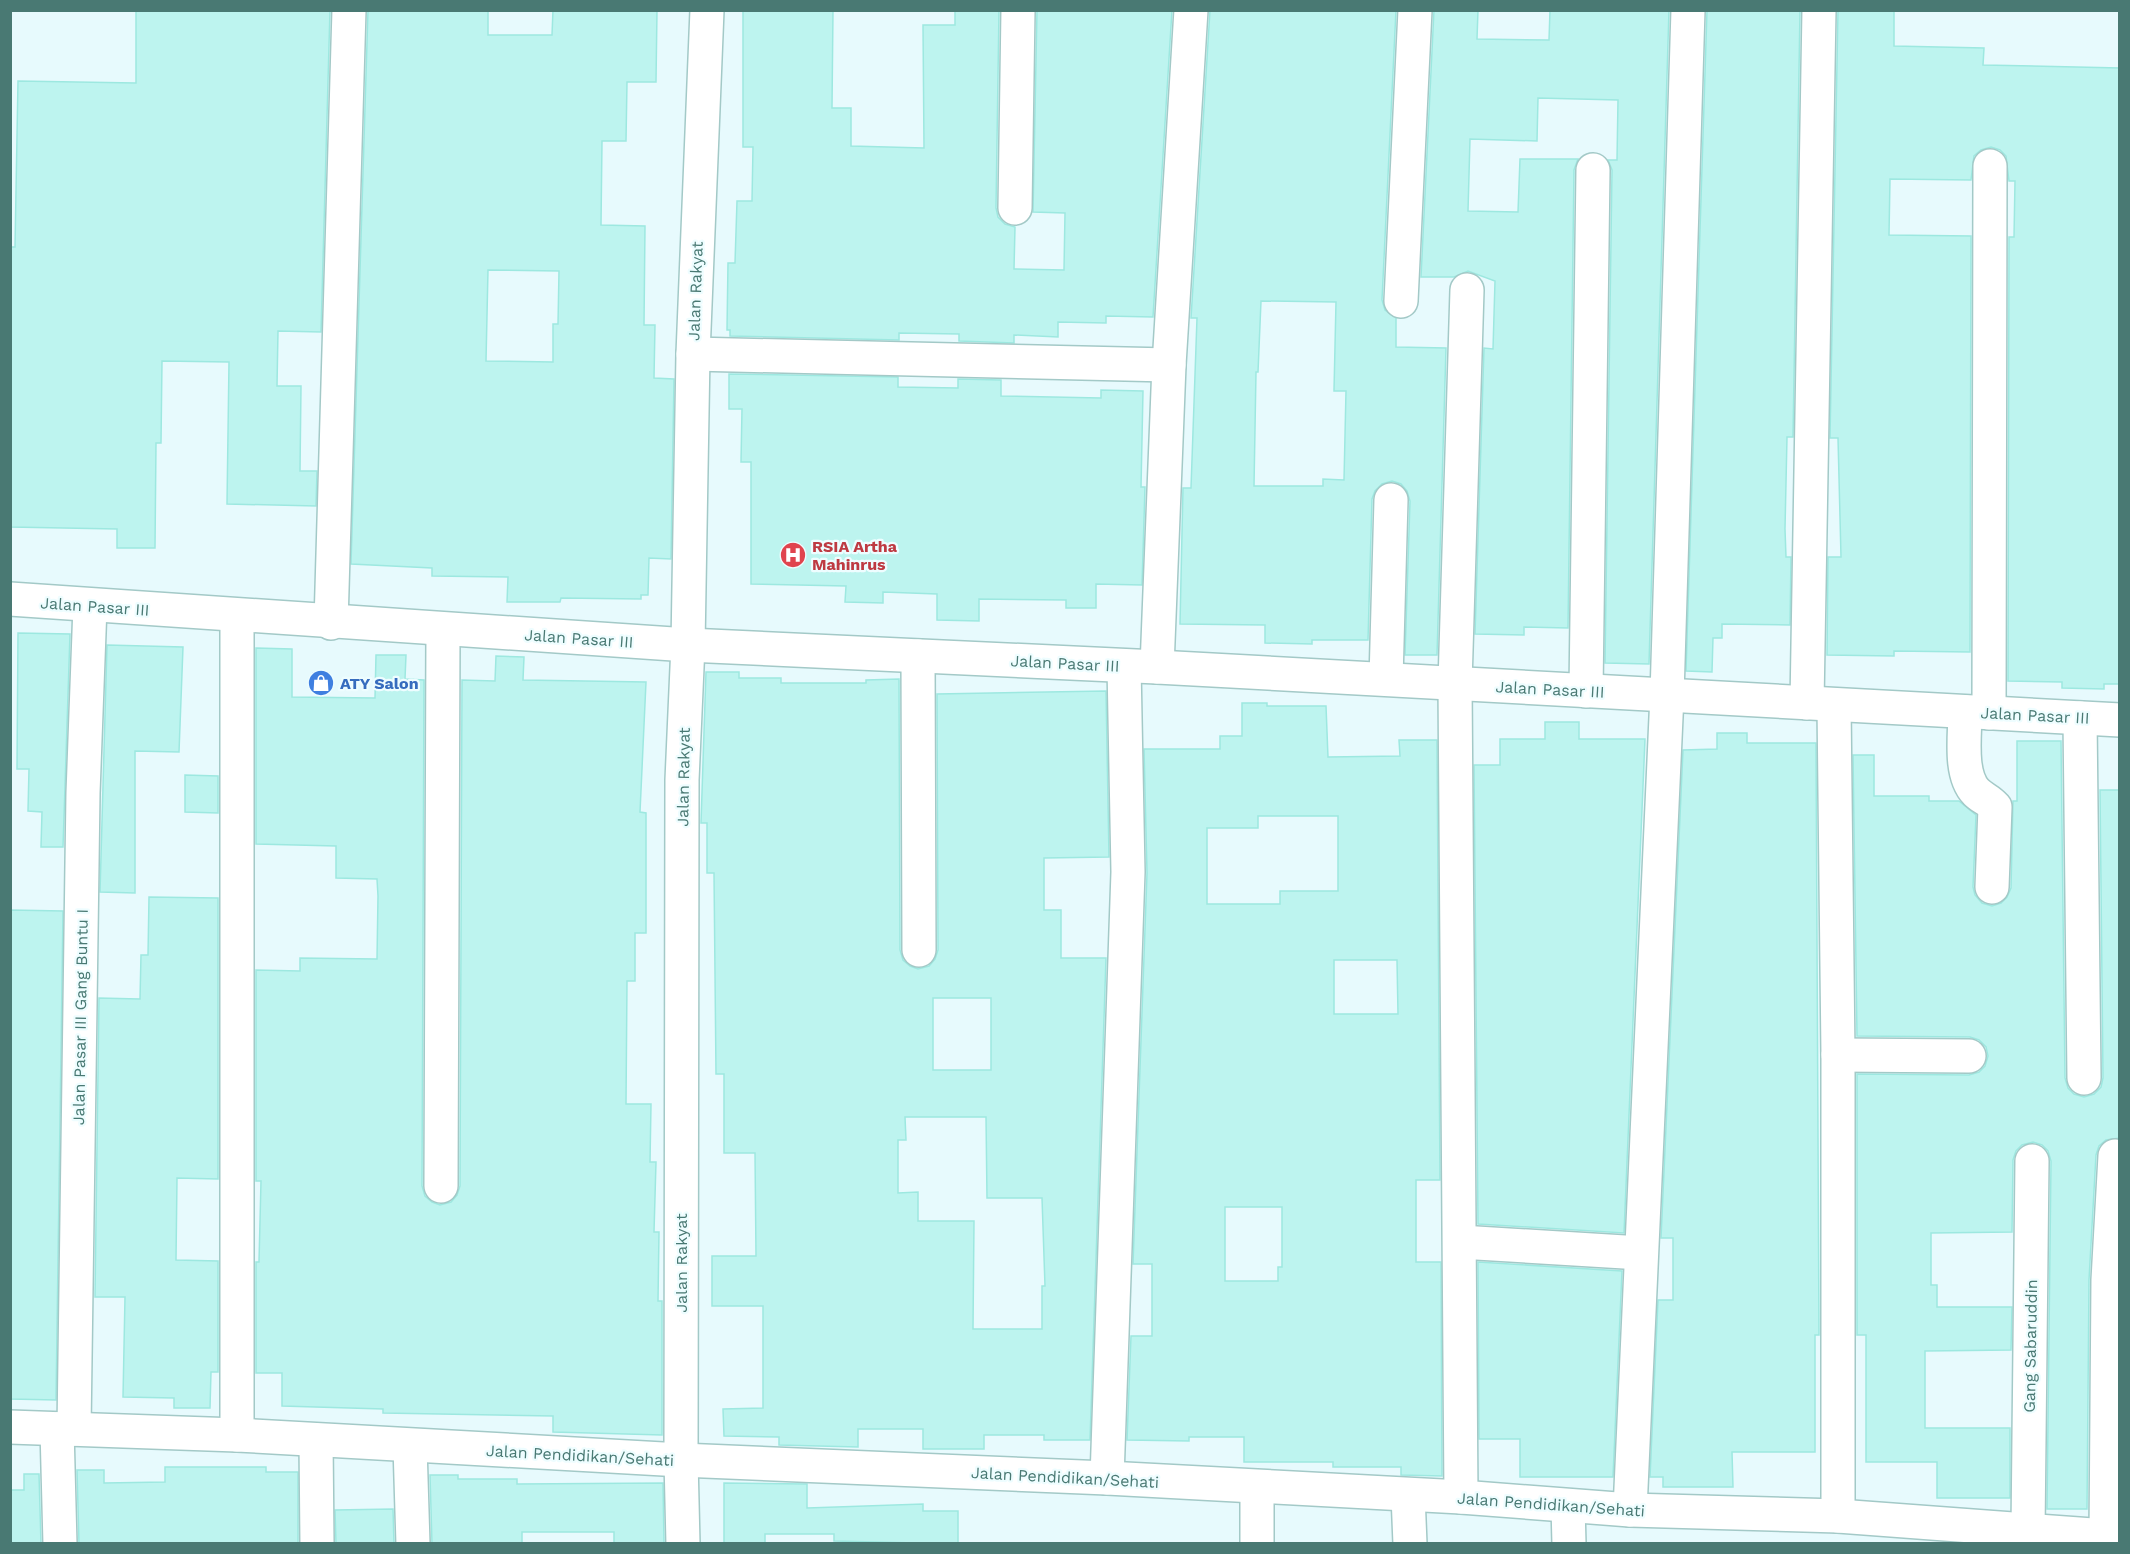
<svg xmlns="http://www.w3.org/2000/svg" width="2130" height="1554" font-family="'Work Sans',sans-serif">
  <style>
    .building { fill: #bdf4ef; stroke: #9de8e0; stroke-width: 1.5; fill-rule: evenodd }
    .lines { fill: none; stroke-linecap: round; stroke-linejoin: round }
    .minor-casing { stroke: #a3c9c7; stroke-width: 36 }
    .minor { stroke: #fff; stroke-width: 33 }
    .labels { text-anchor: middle; stroke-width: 4.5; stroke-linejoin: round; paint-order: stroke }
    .street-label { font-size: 16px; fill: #497973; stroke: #eefdff }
    .health-label { font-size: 16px; font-weight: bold; fill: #be3a42; stroke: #eefdff; text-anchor: start }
    .shop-label { font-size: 16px; font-weight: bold; fill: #366cbe; stroke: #eefdff; text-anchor: start }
  </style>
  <rect width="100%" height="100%" fill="#e7fafd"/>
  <!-- building -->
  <g class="building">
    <path d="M 136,10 L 330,10 L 321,332 L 278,331 L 277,386 L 301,386 L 300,471 L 317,471 L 316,506 L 227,504 L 229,362 L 162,361 L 161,443 L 156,443 L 155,548 L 117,548 L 117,529 L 10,527 L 10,247 L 15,247 L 18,81 L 136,83 Z"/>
    <path d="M 368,10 L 488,10 L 488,35 L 552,35 L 553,10 L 657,10 L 656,82 L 627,82 L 626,141 L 602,141 L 601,225 L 645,226 L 644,325 L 655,325 L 654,378 L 674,379 L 671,559 L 649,558 L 648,595 L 641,595 L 641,599 L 561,598 L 560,602 L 507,602 L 508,577 L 432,576 L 432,568 L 351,564 ZM 488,270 L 559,271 L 558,324 L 553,324 L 553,362 L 486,361 Z"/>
    <path d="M 743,10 L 833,10 L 832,108 L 851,108 L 851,146 L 924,148 L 923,25 L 955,25 L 955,10 L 999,10 L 996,208 L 998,217 L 1005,224 L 1015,227 L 1014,269 L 1064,270 L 1065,213 L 1033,212 L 1037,10 L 1172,10 L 1153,317 L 1106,316 L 1106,323 L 1058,322 L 1058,337 L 1014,335 L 1014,343 L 959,341 L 959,334 L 899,333 L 899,340 L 730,336 L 730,330 L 727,330 L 728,263 L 735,263 L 737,201 L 752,201 L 753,147 L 743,147 Z"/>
    <path d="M 1210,10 L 1396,10 L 1382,300 L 1385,310 L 1396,318 L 1396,347 L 1446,348 L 1437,655 L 1405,655 L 1410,501 L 1407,491 L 1401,484 L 1392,481 L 1382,484 L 1375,491 L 1372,499 L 1368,640 L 1312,640 L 1312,644 L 1265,643 L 1265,625 L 1180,624 L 1183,488 L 1191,488 L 1197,318 L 1191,318 ZM 1261,301 L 1336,302 L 1334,391 L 1346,391 L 1344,480 L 1323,479 L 1323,486 L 1254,486 L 1256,372 L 1258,372 Z"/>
    <path d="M 1434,10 L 1478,10 L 1477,39 L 1549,40 L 1550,10 L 1669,10 L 1649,664 L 1605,663 L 1612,170 L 1608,160 L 1617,160 L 1618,100 L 1538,98 L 1537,141 L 1470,139 L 1468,211 L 1518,212 L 1520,159 L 1578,159 L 1574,170 L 1568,628 L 1524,627 L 1524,635 L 1475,634 L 1484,348 L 1493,349 L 1495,281 L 1468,271 L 1454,277 L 1421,277 Z"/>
    <path d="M 1707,10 L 1800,10 L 1793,437 L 1787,437 L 1785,529 L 1786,557 L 1791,557 L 1790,625 L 1722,624 L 1722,638 L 1713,638 L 1712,672 L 1686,671 Z"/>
    <path d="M 1838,10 L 1894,10 L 1894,46 L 1984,48 L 1983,65 L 2120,68 L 2120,684 L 2104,684 L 2104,689 L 2062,688 L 2062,682 L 2008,681 L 2009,237 L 2014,237 L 2015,181 L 2009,181 L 2006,156 L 2000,150 L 1991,147 L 1981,150 L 1974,156 L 1971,180 L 1890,179 L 1889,235 L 1971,236 L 1970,652 L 1894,651 L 1894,656 L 1827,655 L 1828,557 L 1841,557 L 1838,438 L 1830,438 Z"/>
    <path d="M 729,374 L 898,377 L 898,387 L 958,388 L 958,379 L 1001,380 L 1001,396 L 1101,398 L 1101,390 L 1143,391 L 1141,487 L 1145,487 L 1142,585 L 1096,584 L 1096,608 L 1066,608 L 1066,600 L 979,599 L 979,621 L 937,620 L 937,594 L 883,592 L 883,603 L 845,602 L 846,586 L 751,584 L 751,462 L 741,462 L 742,409 L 729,409 Z"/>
    <path d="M 18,633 L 70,634 L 63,847 L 41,847 L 42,812 L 28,811 L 29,769 L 17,769 Z"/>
    <path d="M 107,645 L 183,647 L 179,752 L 135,751 L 135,893 L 100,892 Z"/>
    <path d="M 256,648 L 292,649 L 292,697 L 375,698 L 376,655 L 406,655 L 405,679 L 424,680 L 422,1186 L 425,1196 L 432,1202 L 440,1205 L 451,1202 L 457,1195 L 460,1186 L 462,680 L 495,681 L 496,656 L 524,657 L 523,680 L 646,682 L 640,812 L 646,813 L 646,933 L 635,933 L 635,981 L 627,981 L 626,1104 L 651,1104 L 650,1162 L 656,1162 L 654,1232 L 659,1232 L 658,1301 L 662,1301 L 662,1435 L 553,1432 L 553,1416 L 383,1413 L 383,1409 L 282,1406 L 282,1373 L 256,1373 L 256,1262 L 259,1262 L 261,1181 L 256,1181 L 256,970 L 300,971 L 300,958 L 377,959 L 378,896 L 377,879 L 336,878 L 336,846 L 256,844 Z"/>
    <path d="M 706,672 L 739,672 L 739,678 L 781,678 L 781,683 L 866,683 L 866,680 L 899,679 L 900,950 L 903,960 L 910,966 L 918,969 L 929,966 L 935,959 L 938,950 L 937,694 L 1106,691 L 1109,857 L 1044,858 L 1044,910 L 1061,910 L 1061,958 L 1106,958 L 1090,1440 L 1044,1440 L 1044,1435 L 984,1435 L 984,1449 L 923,1449 L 923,1429 L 858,1429 L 858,1447 L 779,1445 L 779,1437 L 724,1436 L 723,1409 L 763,1408 L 763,1306 L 712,1306 L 712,1256 L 756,1256 L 755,1153 L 724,1153 L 724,1074 L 716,1074 L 714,873 L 707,873 L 707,823 L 701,823 ZM 933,998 L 991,998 L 991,1070 L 933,1070 ZM 905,1117 L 986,1117 L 987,1198 L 1042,1198 L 1045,1286 L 1042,1286 L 1042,1329 L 973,1329 L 974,1221 L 918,1221 L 918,1192 L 898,1193 L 898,1140 L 906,1140 Z"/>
    <path d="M 1242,703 L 1267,703 L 1267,706 L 1326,706 L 1328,757 L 1400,756 L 1399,740 L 1437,740 L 1440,1180 L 1416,1180 L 1416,1262 L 1441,1262 L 1442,1476 L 1401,1475 L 1401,1467 L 1333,1467 L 1333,1462 L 1244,1462 L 1244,1437 L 1189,1437 L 1189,1441 L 1127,1440 L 1131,1336 L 1152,1336 L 1152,1264 L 1133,1264 L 1147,873 L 1144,749 L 1220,749 L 1220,736 L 1242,736 ZM 1258,816 L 1338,816 L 1338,891 L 1280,891 L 1280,904 L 1207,904 L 1207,828 L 1258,828 ZM 1334,960 L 1397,960 L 1398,1014 L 1334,1014 ZM 1225,1207 L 1282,1207 L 1282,1267 L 1278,1267 L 1278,1281 L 1225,1281 Z"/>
    <path d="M 1545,722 L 1579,722 L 1579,739 L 1645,739 L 1624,1233 L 1478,1224 L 1474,765 L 1500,765 L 1500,739 L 1545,739 Z"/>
    <path d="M 1717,733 L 1747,733 L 1747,743 L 1816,743 L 1819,1335 L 1815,1335 L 1815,1452 L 1732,1452 L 1733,1487 L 1663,1487 L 1663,1477 L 1650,1477 L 1658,1300 L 1673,1300 L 1673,1238 L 1661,1238 L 1683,750 L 1717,749 Z"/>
    <path d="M 2017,741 L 2061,741 L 2065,1078 L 2068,1088 L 2074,1094 L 2084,1097 L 2094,1094 L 2101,1087 L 2103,1078 L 2100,790 L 2120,790 L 2120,1138 L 2106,1140 L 2099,1146 L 2096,1155 L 2089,1280 L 2087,1509 L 2047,1509 L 2051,1161 L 2048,1151 L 2042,1145 L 2033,1142 L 2022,1145 L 2016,1151 L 2013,1160 L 2012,1232 L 1931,1233 L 1931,1285 L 1937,1285 L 1937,1307 L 2012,1307 L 2011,1350 L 1925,1351 L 1925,1428 L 2010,1428 L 2010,1498 L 1937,1498 L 1937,1462 L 1866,1462 L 1866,1335 L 1857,1335 L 1857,1074 L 1969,1075 L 1979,1072 L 1985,1066 L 1988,1056 L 1986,1047 L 1979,1040 L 1970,1037 L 1857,1036 L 1853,755 L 1874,755 L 1874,796 L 1929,796 L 1929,801 L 1959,801 L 1976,815 L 1973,887 L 1975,895 L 1982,903 L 1992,906 L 2001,903 L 2007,897 L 2011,888 L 2013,801 L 2017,801 Z"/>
    <path d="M 185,775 L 218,776 L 218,813 L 185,812 Z"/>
    <path d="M 149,897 L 218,898 L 218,1179 L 177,1178 L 176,1260 L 218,1261 L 218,1372 L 211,1372 L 210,1408 L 174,1408 L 174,1398 L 123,1397 L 125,1297 L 95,1297 L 99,998 L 140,999 L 141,955 L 148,955 Z"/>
    <path d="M 10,910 L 63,911 L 56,1400 L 10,1399 Z"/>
    <path d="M 1478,1262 L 1622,1271 L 1613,1477 L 1520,1477 L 1520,1439 L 1479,1439 Z"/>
    <path d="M 165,1467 L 266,1467 L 266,1472 L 298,1472 L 298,1544 L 79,1544 L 77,1470 L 104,1470 L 104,1483 L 165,1482 Z"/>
    <path d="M 24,1474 L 39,1474 L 41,1544 L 10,1544 L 10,1490 L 24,1490 Z"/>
    <path d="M 430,1475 L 458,1475 L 458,1479 L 517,1479 L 517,1484 L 663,1483 L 664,1544 L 614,1544 L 614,1532 L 522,1532 L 522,1544 L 432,1544 Z"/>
    <path d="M 724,1483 L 807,1484 L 807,1508 L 923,1504 L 923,1511 L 958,1511 L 958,1544 L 834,1541 L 834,1534 L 765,1534 L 765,1544 L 724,1544 Z"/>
    <path d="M 393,1509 L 394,1544 L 336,1544 L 335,1510 Z"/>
  </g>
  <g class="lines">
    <!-- minor casing -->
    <g class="minor-casing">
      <g id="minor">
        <path d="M 1015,208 L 1018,10"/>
        <path d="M 1401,301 L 1415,10"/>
        <path d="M 693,354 L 1169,365"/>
        <path d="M 10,599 L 688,645 L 1157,667 L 2120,720"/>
        <path d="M 237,616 L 237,1435"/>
        <path d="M 331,623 L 349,10"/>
        <path d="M 918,656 L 919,950"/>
        <path d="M 1157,667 L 1169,365 L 1191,10"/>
        <path d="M 1386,679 L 1391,500"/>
        <path d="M 1586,691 L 1593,170"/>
        <path d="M 1807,703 L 1819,10"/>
        <path d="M 1834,705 L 1838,1055 L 1838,1516"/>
        <path d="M 1965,712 C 1965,735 1959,774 1976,792 C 1982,798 1989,800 1995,807 L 1992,887"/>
        <path d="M 1989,713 L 1990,166"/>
        <path d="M 2080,718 L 2084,1078"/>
        <path d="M 1838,1055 L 1969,1056"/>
        <path d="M 441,1186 L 443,630"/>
        <path d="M 1460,1242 L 1641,1253"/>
        <path d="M 10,1427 L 237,1435 L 681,1460 L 1107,1478 L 1461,1497 L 1630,1510 L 1838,1516 L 2120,1537"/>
        <path d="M 57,1429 L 60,1544"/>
        <path d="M 74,1429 L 83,793 L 90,606"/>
        <path d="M 316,1440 L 317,1544"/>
        <path d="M 410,1446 L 413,1544"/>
        <path d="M 1107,1478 L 1128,872 L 1124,666"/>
        <path d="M 1257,1488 L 1257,1544"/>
        <path d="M 1408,1495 L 1410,1544"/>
        <path d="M 1461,1497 L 1455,683 L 1467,290"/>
        <path d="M 1568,1506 L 1569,1544"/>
        <path d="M 1630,1510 L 1667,695 L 1688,10"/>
        <path d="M 2028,1531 L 2032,1161"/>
        <path d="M 2106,1537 L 2108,1280 L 2115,1156"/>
        <path d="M 683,1544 L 681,1460 L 682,780 L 688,645 L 693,354 L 707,10"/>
      </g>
    </g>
    <!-- minor -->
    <use href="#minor" class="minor"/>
  </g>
  <!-- icons -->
  <defs>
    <g id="hospital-disc" transform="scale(1.35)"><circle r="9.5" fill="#e0444e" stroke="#eefdff"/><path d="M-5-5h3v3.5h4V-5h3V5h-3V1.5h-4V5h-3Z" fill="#fff"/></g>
    <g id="shop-disc" transform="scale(1.35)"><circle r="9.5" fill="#3f7fe0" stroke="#eefdff"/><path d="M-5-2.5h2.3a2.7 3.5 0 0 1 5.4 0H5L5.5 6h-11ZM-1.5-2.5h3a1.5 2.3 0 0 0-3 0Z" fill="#fff"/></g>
  </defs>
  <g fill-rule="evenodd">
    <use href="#hospital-disc" x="793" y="555"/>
    <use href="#shop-disc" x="321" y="683"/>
  </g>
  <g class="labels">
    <!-- street labels -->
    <g class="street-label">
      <text transform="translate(695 291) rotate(-88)" y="6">Jalan Rakyat</text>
      <text transform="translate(95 606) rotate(4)" y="6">Jalan Pasar III</text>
      <text transform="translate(579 638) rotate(4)" y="6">Jalan Pasar III</text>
      <text transform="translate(1065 663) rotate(3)" y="6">Jalan Pasar III</text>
      <text transform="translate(1550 689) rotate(3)" y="6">Jalan Pasar III</text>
      <text transform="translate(2035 715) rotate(3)" y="6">Jalan Pasar III</text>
      <text transform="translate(683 777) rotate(-89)" y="6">Jalan Rakyat</text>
      <text transform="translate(80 1017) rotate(-89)" y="6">Jalan Pasar III Gang Buntu I</text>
      <text transform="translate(681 1263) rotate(-90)" y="6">Jalan Rakyat</text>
      <text transform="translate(2030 1346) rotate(-89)" y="6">Gang Sabaruddin</text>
      <text transform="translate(580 1455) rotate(3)" y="6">Jalan Pendidikan/Sehati</text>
      <text transform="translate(1065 1477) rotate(3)" y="6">Jalan Pendidikan/Sehati</text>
      <text transform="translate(1551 1504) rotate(4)" y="6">Jalan Pendidikan/Sehati</text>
    </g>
    <!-- health labels -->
    <g class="health-label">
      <text x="812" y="552">RSIA Artha<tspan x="812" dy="18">Mahinrus</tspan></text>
    </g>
    <!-- shop labels -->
    <g class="shop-label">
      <text x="340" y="689">ATY Salon</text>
    </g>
  </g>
  <!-- border -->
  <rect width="2130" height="1554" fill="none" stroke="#497973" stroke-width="24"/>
</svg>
